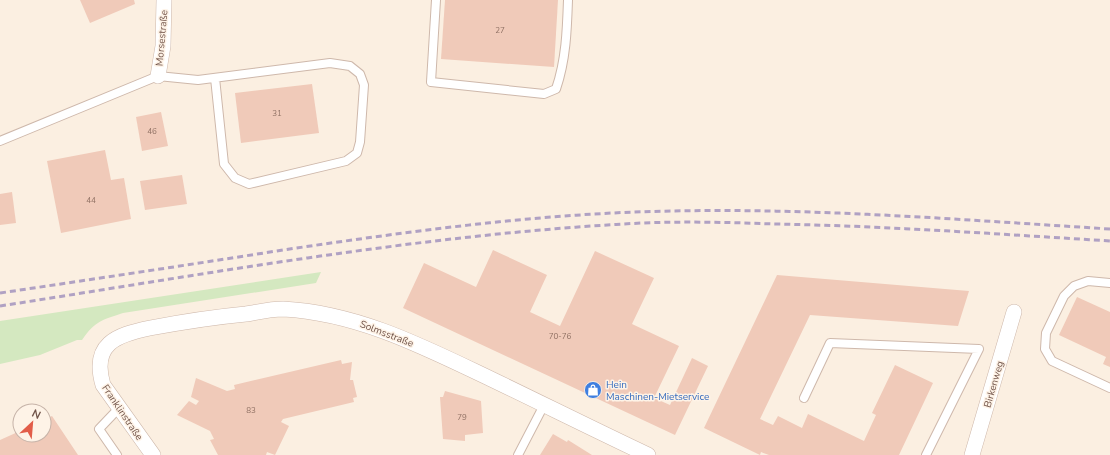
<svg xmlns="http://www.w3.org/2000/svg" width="1110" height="455" font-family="'Nunito Sans',sans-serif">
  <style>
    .green { fill: #d4e8c0 }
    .building { fill: #f0cab9 }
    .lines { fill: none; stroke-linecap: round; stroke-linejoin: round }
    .lane-casing { stroke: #ceb8ab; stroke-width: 10 }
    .street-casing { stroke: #ceb8ab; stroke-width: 16 }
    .lane { stroke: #fff; stroke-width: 8 }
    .street { stroke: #fff; stroke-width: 15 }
    .rail { stroke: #b0a1c3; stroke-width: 3; stroke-dasharray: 6 4; stroke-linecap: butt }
    .labels { text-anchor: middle; stroke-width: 3; stroke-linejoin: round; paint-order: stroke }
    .number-label { font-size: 8px; fill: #917265 }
    .street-label { font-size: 10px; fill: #715449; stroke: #fef3e7 }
    .shop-label { font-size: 10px; fill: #366cbe; stroke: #fef3e7; text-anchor: start }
  </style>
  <rect width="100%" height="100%" fill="#fbefe1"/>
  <!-- green -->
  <path class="green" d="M 321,272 L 316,283 L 123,313 C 102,320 95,321 82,340 L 77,340 L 40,355 L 0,364 L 0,321 Z"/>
  <!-- building -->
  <g class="building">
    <path d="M 80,0 L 134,0 L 135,4 L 90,23 Z"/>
    <path d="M 445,0 L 558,0 L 554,67 L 441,59 Z"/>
    <path d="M 312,84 L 319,133 L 241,143 L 235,93 Z"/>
    <path d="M 161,112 L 168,146 L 142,151 L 136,117 Z"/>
    <path d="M 105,150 L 111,180 L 124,178 L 131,219 L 61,233 L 47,161 Z"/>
    <path d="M 182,175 L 187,204 L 145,210 L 140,181 Z"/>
    <path d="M 12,192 L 16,223 L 0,225 L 0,194 Z"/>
    <path d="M 493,250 L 547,275 L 530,312 L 560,326 L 595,251 L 654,278 L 632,324 L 679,346 L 654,398 L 670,405 L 692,358 L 708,366 L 675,435 L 403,308 L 424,263 L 476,287 Z"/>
    <path d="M 777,275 L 969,291 L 958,326 L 810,315 L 760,419 L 773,425 L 778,416 L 802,428 L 808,414 L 864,441 L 876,415 L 872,413 L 895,365 L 933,383 L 899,455 L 769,455 L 761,452 L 760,455 L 704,428 Z"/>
    <path d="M 1077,297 L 1110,312 L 1110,367 L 1103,364 L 1106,357 L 1059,335 Z"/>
    <path d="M 341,360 L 342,364 L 352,362 L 350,380 L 353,380 L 357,397 L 353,398 L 354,402 L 283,419 L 281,422 L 289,426 L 275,455 L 267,452 L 266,455 L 218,455 L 210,440 L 214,439 L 210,431 L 177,415 L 189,401 L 196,405 L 199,401 L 191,397 L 196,378 L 227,391 L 235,389 L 234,385 Z"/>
    <path d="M 445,391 L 481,401 L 483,433 L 465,435 L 465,441 L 443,439 L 440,397 L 443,397 Z"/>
    <path d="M 52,416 L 78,455 L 0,455 L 0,440 L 20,431 L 20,435 L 44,435 L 44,420 Z"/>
    <path d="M 553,434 L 567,442 L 568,440 L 592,455 L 540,455 Z"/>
  </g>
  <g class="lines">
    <!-- lane casing -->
    <g class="lane-casing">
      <g id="lane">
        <path d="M 436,0 L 431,82 L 544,94 L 556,89 C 566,60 567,30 568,0"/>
        <path d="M 0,141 L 158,76 L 198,80 L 330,63 L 350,66 L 360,74 L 364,85 L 360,142 L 357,153 L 346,161 L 249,184 L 235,178 L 224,164 L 215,78"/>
        <path d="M 1110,283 L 1088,281 L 1074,286 L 1064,296 L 1046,333 L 1045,349 L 1052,361 L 1110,388"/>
        <path d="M 804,398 L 830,343 L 979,349 L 926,455"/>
        <path d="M 117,455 L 99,429 L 119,408"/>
        <path d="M 518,455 L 544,405"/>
      </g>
    </g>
    <!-- street casing -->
    <g class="street-casing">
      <g id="street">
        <path d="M 158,76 L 163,46 L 164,0"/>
        <path d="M 153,455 L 103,385 C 91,344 116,335 150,328 C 182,322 214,317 246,314 C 258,312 271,309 283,309 C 358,313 424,347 491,379 C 543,404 595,430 648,455"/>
        <path d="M 972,455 L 1014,312"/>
      </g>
    </g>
    <!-- lane -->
    <use href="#lane" class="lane"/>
    <!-- street -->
    <use href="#street" class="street"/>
    <!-- rail -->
    <g class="rail">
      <path d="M 0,293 C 94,279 188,265 283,250 C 412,231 542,213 673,211 C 819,208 965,220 1110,229"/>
      <path d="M 0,306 C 206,274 414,236 623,224 C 673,221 724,222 774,224 C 886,226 998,234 1110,241"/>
    </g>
  </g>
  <!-- icons -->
  <defs>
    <g id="shop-disc" transform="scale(0.9)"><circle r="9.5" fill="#3f7fe0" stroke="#fef3e7"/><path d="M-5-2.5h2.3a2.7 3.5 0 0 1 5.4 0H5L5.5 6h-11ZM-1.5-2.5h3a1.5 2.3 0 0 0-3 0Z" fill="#fff"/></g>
  </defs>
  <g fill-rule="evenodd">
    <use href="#shop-disc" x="593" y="390"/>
  </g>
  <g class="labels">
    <!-- number labels -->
    <g class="number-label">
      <text x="500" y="33">27</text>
      <text x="277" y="116">31</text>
      <text x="152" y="134">46</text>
      <text x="91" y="203">44</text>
      <text x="560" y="339">70-76</text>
      <text x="251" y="413">83</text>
      <text x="462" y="420">79</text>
    </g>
    <!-- street labels -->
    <g class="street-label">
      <text transform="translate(161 38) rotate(-85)" y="4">Morsestraße</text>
      <text transform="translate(387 333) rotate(21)" y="4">Solmsstraße</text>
      <text transform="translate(993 384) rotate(-74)" y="4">Birkenweg</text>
      <text transform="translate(123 412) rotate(56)" y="4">Franklinstraße</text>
    </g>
    <!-- shop labels -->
    <g class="shop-label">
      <text x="606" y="388">Hein<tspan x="606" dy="12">Maschinen-Mietservice</tspan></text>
    </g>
  </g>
  <!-- north arrow -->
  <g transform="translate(32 423) rotate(26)"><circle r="19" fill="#fef3e7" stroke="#c6b3a8"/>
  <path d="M0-3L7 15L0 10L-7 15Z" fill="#e25d49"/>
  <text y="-6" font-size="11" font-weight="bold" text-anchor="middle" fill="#715449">N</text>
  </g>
</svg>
